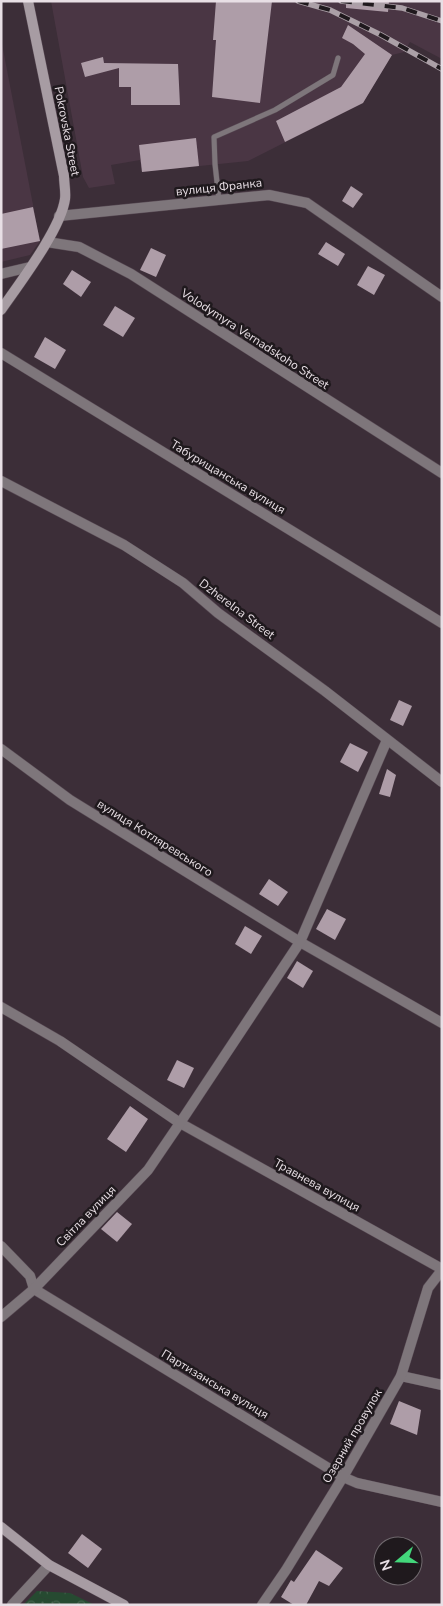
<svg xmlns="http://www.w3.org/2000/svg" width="443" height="1606" font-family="'Nunito Sans',sans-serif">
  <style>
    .built { fill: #4a3644 }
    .grass { fill: url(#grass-dots) }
    .forest { fill: url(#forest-crowns) }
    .building { fill: #ae9da8 }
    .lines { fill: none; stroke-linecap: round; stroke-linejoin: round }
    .service-casing { stroke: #584a54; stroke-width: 6 }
    .minor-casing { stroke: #584a54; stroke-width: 11 }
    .tertiary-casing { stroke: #584a54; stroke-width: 11 }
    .secondary-casing { stroke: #584a54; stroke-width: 11 }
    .service { stroke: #7e767b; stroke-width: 5 }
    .minor { stroke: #7e767b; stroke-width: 10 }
    .tertiary { stroke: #7e767b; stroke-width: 10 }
    .secondary { stroke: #a79ca3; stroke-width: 10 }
    .rail-casing { stroke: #aba0a7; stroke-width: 5.5 }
    .rail { stroke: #1f191d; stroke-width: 4; stroke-dasharray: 11; stroke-linecap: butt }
    .labels { text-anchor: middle; stroke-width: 5; stroke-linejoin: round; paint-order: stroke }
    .street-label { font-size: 12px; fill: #e8dfe5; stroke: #1f191d }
  </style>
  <defs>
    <pattern id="grass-dots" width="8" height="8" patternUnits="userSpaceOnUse" patternTransform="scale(1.25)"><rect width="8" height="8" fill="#264a31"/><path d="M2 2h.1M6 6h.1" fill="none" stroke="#46644f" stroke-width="1.8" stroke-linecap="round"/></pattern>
    <pattern id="forest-crowns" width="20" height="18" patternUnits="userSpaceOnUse" patternTransform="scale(1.25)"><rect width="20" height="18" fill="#264a31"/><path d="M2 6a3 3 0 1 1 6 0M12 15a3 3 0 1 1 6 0" fill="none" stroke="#46644f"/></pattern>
  </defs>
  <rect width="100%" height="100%" fill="#3c2e38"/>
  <!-- built -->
  <g class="built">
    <path d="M 51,1 L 442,1 L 442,59 L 410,42 L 404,52 L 392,55 L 363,103 L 248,161 L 142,172 L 140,160 L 111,165 L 115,184 L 89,188 L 83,177 Z"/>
    <path d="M 1,39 L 40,241 L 30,255 L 1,262 Z"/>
  </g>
  <!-- grass -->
  <path class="grass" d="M 40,1597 L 53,1601 L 54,1605 L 33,1605 Z"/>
  <!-- forest -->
  <path class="forest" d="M 37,1591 L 70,1593 L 95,1605 L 54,1605 L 53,1601 L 40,1597 L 33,1605 L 23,1605 Z"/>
  <!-- building -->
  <g class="building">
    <path d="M 216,1 L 272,1 L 260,103 L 212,97 L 216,40 L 213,40 Z"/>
    <path d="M 346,1 L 389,1 L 388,12 L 346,8 Z"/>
    <path d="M 348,25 L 392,55 L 363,103 L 285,142 L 276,121 L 341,87 L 365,54 L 353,44 L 342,38 Z"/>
    <path d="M 103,57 L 104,63 L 178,64 L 180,105 L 131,105 L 131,87 L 119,87 L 119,68 L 85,77 L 81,63 Z"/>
    <path d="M 196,138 L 199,166 L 142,172 L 139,145 Z"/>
    <path d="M 351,186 L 363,194 L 353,208 L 342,201 Z"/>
    <path d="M 33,207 L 40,241 L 1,249 L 1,214 Z"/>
    <path d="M 326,242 L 345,254 L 338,266 L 318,254 Z"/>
    <path d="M 151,248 L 166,255 L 156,277 L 140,270 Z"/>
    <path d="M 368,266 L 385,275 L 374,295 L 357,285 Z"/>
    <path d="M 72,270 L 91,282 L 81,297 L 63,284 Z"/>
    <path d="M 115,306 L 135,318 L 123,337 L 103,325 Z"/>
    <path d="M 45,337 L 66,350 L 55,369 L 34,357 Z"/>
    <path d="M 399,700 L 412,706 L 403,726 L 390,720 Z"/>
    <path d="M 350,743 L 368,752 L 358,772 L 340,762 Z"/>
    <path d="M 387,769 L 396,775 L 390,797 L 379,794 Z"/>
    <path d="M 269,879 L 288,892 L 278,906 L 259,894 Z"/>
    <path d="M 327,909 L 346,919 L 335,940 L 316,929 Z"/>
    <path d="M 245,926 L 262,936 L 251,954 L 235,944 Z"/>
    <path d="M 297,961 L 313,971 L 303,988 L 287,978 Z"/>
    <path d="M 177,1060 L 194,1068 L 184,1088 L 167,1080 Z"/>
    <path d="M 130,1106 L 148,1119 L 126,1152 L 107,1139 Z"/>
    <path d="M 117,1212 L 132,1224 L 117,1242 L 101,1229 Z"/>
    <path d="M 399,1401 L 421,1410 L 417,1435 L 390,1424 Z"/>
    <path d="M 82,1534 L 102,1549 L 88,1568 L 68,1553 Z"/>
    <path d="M 316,1550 L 343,1568 L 329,1586 L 319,1581 L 306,1605 L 294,1605 L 281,1597 L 291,1580 L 294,1582 Z"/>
  </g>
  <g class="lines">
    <!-- service casing -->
    <g class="service-casing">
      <path id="service" d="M 219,200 L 215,164 L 214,137 L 275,110 L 333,75 L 338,58"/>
    </g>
    <!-- minor casing -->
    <g class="minor-casing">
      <g id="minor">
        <path d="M 59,216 L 269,195 L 307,203 L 442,297"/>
        <path d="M 47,242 L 79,247 L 131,274 L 442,473"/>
        <path d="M 1,274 L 30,267"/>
        <path d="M 1,353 L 442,623"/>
        <path d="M 1,749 L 70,800 L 300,942 L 442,1023"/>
        <path d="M 1,1007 L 60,1041 L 180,1123 L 442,1269"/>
        <path d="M 1,1246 L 30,1276 L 34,1289 L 343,1477 L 357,1483 L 442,1502"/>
        <path d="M 1,1317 L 34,1289 L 148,1170 L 180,1123 L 300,942 L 387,740"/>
        <path d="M 401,1376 L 442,1385"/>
        <path d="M 12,1605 L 49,1565"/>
        <path d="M 262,1605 L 286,1570 L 343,1477 L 401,1376 L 428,1288 L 442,1270"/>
      </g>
    </g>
    <!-- tertiary casing -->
    <g class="tertiary-casing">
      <path id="tertiary" d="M 1,481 L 124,545 L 183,583 L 218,613 L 325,691 L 442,782"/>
    </g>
    <!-- secondary casing -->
    <g class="secondary-casing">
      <g id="secondary">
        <path d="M 1,310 C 19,284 61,229 65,199 C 66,192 64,183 64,176 L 28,1"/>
        <path d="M 1,1527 L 49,1565 L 124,1605"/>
      </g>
    </g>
    <!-- service -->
    <use href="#service" class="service"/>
    <!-- minor -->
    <use href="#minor" class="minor"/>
    <!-- tertiary -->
    <use href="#tertiary" class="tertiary"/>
    <!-- secondary -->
    <use href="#secondary" class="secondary"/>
    <!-- rail casing -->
    <g class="rail-casing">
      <g id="rail">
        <path d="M 298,1 L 330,10 L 381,35 L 442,69"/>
        <path d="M 341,1 L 402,8 L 442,21"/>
      </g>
    </g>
    <!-- rail -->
    <use href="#rail" class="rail"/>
  </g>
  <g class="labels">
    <!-- street labels -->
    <g class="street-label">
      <text transform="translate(67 131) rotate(79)" y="4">Pokrovska Street</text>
      <text transform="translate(219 187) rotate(-6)" y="4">вулиця Франка</text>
      <text transform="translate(255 339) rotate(33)" y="4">Volodymyra Vernadskoho Street</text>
      <text transform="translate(228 477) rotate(31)" y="4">Табурищанська вулиця</text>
      <text transform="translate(237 609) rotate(37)" y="4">Dzherelna Street</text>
      <text transform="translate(155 838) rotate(32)" y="4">вулиця Котляревського</text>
      <text transform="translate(317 1185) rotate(29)" y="4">Травнева вулиця</text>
      <text transform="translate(86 1216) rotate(-46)" y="4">Світла вулиця</text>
      <text transform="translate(215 1384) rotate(31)" y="4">Партизанська вулиця</text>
      <text transform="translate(352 1436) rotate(-60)" y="4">Озерний провулок</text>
    </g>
  </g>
  <!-- border -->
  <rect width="443" height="1606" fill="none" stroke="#e8dfe5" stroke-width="5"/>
  <!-- north arrow -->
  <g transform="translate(398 1561) rotate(251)"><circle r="24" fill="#1f191d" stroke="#6f686d"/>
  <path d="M0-4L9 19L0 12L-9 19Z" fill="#43d77b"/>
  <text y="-8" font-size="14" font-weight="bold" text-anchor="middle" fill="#e8dfe5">N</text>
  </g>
</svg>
